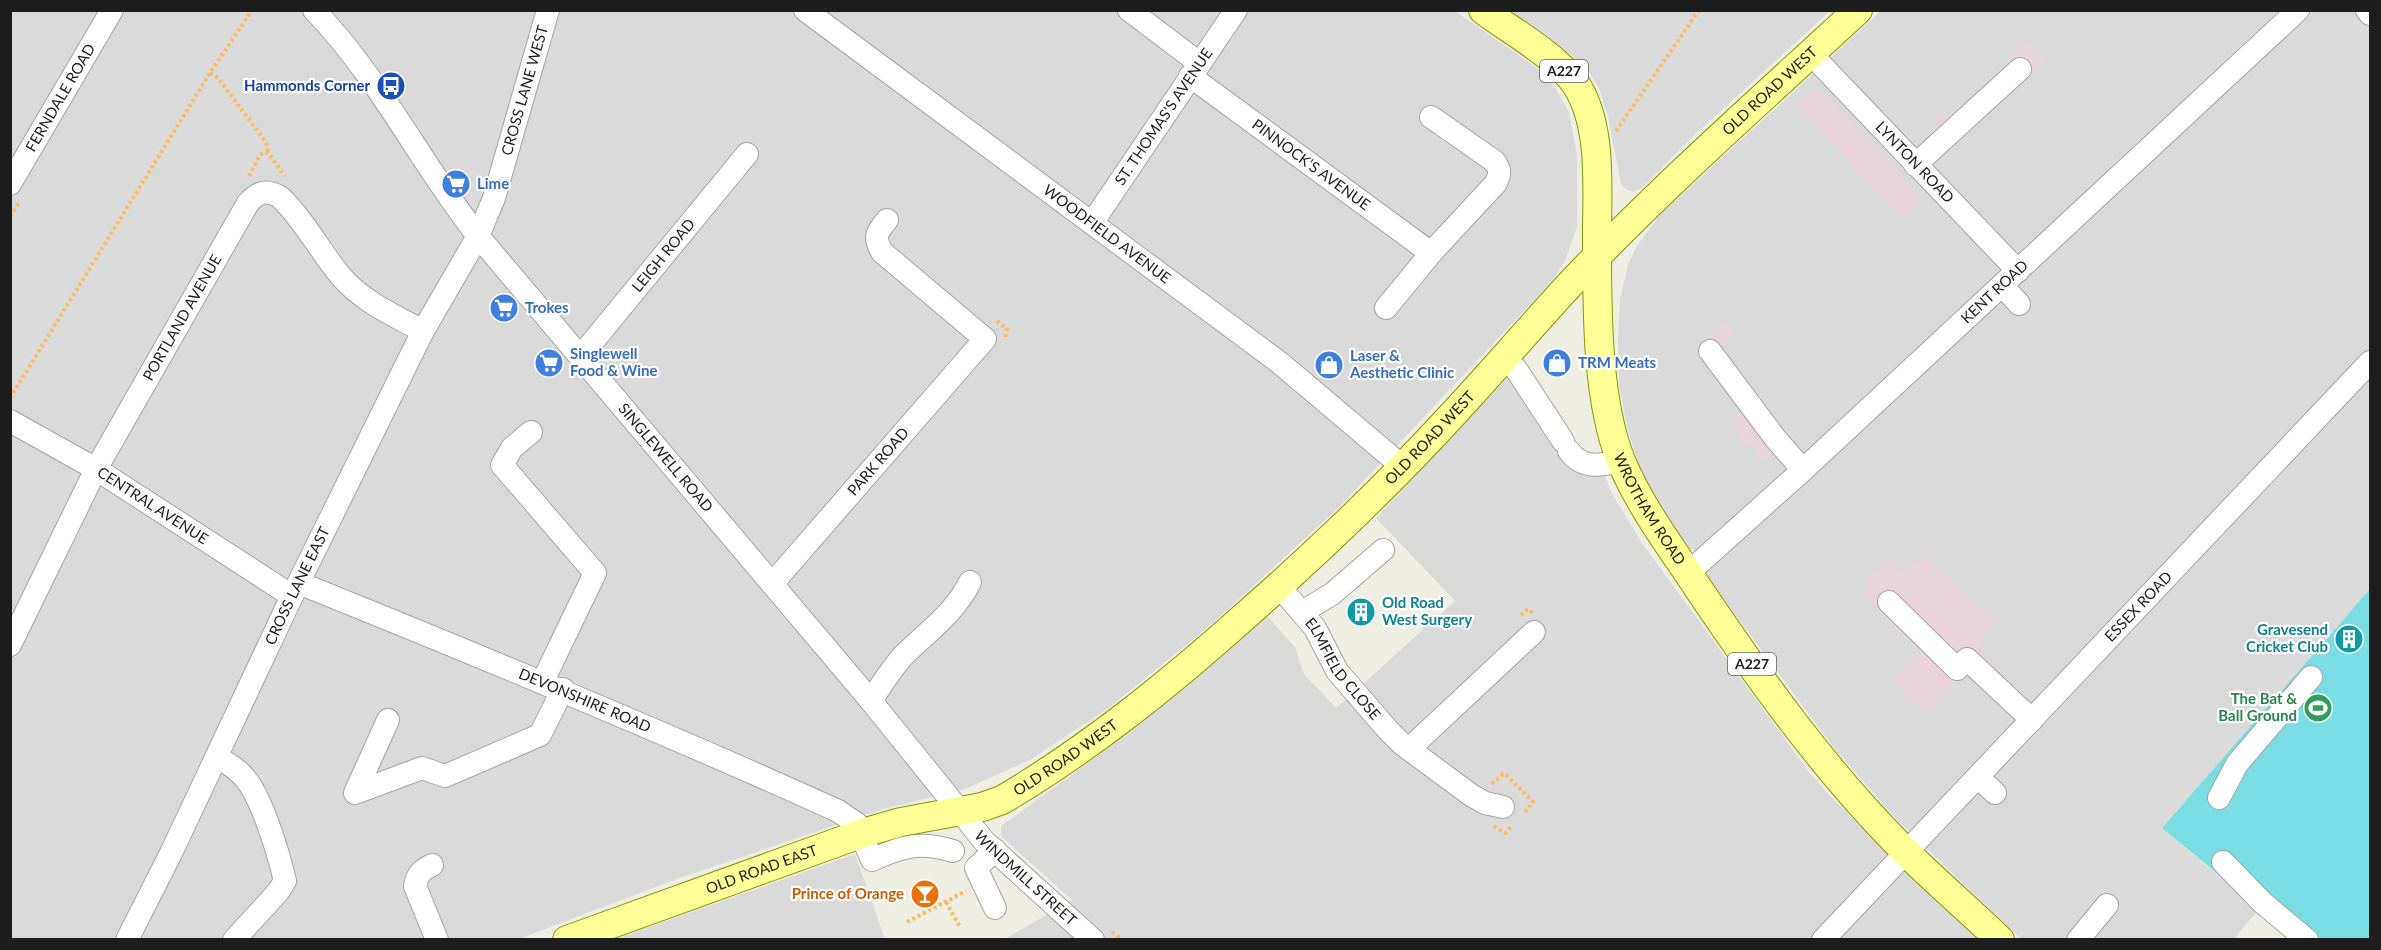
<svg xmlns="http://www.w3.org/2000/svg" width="2381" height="950" font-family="Lato,sans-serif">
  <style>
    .residential { fill: #dbdada }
    .industrial { fill: #e9d4db }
    .pitch { fill: #7bdde4 }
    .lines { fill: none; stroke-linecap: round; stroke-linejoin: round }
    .minor-casing { stroke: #a4a4a4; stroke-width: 24 }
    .major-casing { stroke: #859600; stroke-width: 30 }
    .path { stroke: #ffb963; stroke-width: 4; stroke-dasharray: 3 3; stroke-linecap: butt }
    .minor { stroke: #fff; stroke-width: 22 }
    .major { stroke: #fdff97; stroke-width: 28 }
    .labels { text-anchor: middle; stroke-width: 4.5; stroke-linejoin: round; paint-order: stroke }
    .shield { fill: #fff; stroke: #616161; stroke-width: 1.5 }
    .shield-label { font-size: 14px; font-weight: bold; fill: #1d1d1d }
    .transit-label { font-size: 15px; font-weight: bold; fill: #164399; stroke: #fff; text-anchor: end }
    .street-label { font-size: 15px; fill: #1d1d1d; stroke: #fff }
    .shop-label { font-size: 15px; font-weight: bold; fill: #366cbe; stroke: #fff; text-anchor: start }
    .culture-label { font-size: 15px; font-weight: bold; fill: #0d838f; stroke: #fff; text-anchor: start }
    .leisure-label { font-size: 15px; font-weight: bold; fill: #27864d; stroke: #fff; text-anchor: end }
    .food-label { font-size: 15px; font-weight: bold; fill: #c56008; stroke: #fff; text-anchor: end }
  </style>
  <rect width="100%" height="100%" fill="#eeefe2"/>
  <!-- residential -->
  <g class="residential">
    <path d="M 10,11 L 1455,11 L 1540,70 L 1556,89 L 1569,112 L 1577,155 L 1577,227 L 1565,261 L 1553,280 L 1340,506 L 1213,623 L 1110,707 L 1030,760 L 965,789 L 883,809 L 674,880 L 519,939 L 11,939 Z"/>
    <path d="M 1508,11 L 1830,11 L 1688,141 L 1643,187 L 1633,192 L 1626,189 L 1621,184 L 1608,116 L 1599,88 L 1588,70 L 1570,54 Z"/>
    <path d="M 1881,11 L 2370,11 L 2370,589 L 2162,828 L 2259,909 L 2234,939 L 2021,939 L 1898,821 L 1835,749 L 1708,578 L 1693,549 L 1689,549 L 1660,506 L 1639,465 L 1627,427 L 1619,384 L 1618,337 L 1620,300 L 1628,265 L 1637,246 L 1659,216 Z"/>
    <path d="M 1508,377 L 1563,446 L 1556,453 L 1570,466 L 1603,470 L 1611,492 L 1642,543 L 1808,771 L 1833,799 L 1977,939 L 1005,939 L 1072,900 L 1001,836 L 1001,826 L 1131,732 L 1267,616 L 1295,647 L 1304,674 L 1336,708 L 1455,601 L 1376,518 Z"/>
    <path d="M 855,854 L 885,939 L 616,939 Z"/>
  </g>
  <!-- industrial -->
  <g class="industrial">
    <path d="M 2026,41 L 2045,61 L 1954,145 L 1933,123 L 1944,113 L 1950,120 L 2015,58 L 2012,54 Z"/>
    <path d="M 1818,88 L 1923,200 L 1904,219 L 1847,162 L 1849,160 L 1797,107 Z"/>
    <path d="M 1724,323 L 1735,334 L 1716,352 L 1796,454 L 1783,466 L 1772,454 L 1762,460 L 1751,443 L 1745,445 L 1733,425 L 1737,423 L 1734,413 L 1739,412 L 1737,401 L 1720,374 L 1712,374 L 1713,364 L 1709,345 L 1705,341 Z"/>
    <path d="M 1926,556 L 1961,591 L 1996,622 L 1979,640 L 1979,653 L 2001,674 L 1998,676 L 1968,669 L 1926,713 L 1893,681 L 1921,652 L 1861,593 L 1868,586 L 1865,582 L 1888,561 L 1902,575 L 1916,561 L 1918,563 Z"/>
  </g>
  <!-- pitch -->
  <path class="pitch" d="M 2370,589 L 2370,939 L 2297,939 L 2162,828 Z"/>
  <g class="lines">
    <!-- minor casing -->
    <g class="minor-casing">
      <g id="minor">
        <path id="s1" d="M 314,10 C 379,77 421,164 478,236 L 871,701 L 984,841 L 1093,940"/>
        <path id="s2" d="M 805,10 L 1280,363 L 1403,467"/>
        <path d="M 1129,10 L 1199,63"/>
        <path d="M 2367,10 L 2370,14"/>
        <path id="s3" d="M 1811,54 L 2018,271"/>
        <path id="s4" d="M 1190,76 L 1431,253"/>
        <path d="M 1915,165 L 2020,69"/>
        <path id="s5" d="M 10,184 L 112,10"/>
        <path id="s6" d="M 1092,223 L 1236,10"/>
        <path d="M 2002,285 L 2019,304"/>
        <path d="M 1386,308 L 1431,253 L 1496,183 C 1500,174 1501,169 1494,161 L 1431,117"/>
        <path d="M 1710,351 L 1775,438 L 1803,470"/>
        <path id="s7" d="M 581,356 L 747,154"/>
        <path d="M 1503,359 L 1516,369 L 1563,441"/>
        <path id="s8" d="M 10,421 L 96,469 L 292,596"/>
        <path d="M 531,432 L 512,448 L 502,465 L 595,573 L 543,681"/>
        <path d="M 1569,451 C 1583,470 1601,465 1621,461"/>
        <path id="s9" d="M 1688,573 L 1803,470 L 2298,10"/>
        <path id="s10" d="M 299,583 C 480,656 660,730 838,811 L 857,824 L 872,860 C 902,846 920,841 953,851"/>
        <path id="s11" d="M 772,584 L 985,339 L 882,252 C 873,237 877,232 887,220"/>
        <path id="s12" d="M 1279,586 L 1315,628 L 1337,671 L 1387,729 L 1402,744 L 1471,795 L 1485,803 L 1503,807"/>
        <path d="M 1889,602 L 1957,669 L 1967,659 L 2032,720"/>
        <path d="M 1302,612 L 1332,594 L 1383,550"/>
        <path id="s13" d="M 10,645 L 96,469 L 248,203 C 258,192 266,189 280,197 C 303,219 319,249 339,274 C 361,301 393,315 423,331"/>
        <path d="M 871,701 C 881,685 891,669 904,655 C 927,632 955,613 970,582"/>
        <path d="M 388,720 L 355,793 L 422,768 L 445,776 L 540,735 L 563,689"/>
        <path d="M 1409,749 L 1534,632"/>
        <path d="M 217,757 C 226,762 236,768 243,776 C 261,794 279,855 285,881 L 278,892 L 234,940"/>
        <path d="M 1978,777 L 1995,793"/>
        <path d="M 2219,798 L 2237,764 L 2311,677"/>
        <path d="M 995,850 L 976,868 L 995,908"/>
        <path d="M 2223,862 L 2263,903 L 2307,940"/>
        <path d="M 432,865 C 422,870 417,874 415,886 L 437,940"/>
        <path id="s14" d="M 127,940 L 172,851 L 292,596 L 423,331 L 478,236 L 494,198 L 548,10"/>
        <path id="s15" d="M 1823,940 L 2370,362"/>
        <path d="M 2078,940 L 2107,905"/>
      </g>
    </g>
    <!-- major casing -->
    <g class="major-casing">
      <g id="major">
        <path id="s16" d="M 1483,10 C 1511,31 1555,55 1575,83 C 1603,124 1597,189 1597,236 C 1597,304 1596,402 1622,463 C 1641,508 1671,547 1698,588 C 1758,677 1822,767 1898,844 C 1930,877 1966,907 2000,940"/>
        <path id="s17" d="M 567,940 L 863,833 L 901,822 L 982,807 L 1002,800 C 1090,748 1169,684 1245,616 C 1318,552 1389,484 1455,412 C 1495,369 1533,324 1573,281 C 1663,186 1762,99 1858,10"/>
      </g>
    </g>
    <!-- path -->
    <g class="path">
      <path d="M 210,73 L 218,78 L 262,137 L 267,145 L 268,153"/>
      <path d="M 1616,131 L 1699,10"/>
      <path d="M 249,176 L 260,155 L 265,152 L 269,154 L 285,176"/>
      <path d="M 10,216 L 19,203"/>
      <path d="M 997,321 L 1007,329 L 1005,338"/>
      <path d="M 10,398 L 210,73 L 252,10"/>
      <path d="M 1521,615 L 1528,609 L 1534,614"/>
      <path d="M 1492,784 L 1503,774 L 1506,775 L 1533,802 L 1523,814"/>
      <path d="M 1494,826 L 1505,833 L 1512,826"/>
      <path d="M 946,902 L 960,927"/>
      <path d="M 907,922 L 966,891"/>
      <path d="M 1112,932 L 1123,940"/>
    </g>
    <!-- minor -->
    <use href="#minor" class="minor"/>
    <!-- major -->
    <use href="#major" class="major"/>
  </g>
  <!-- icons -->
  <defs>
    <g id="bus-disc" transform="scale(1.5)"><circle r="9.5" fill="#1a4fb4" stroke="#fff"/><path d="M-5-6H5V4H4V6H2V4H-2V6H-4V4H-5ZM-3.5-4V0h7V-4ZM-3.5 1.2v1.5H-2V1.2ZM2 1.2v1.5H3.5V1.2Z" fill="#fff"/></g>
    <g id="supermarket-disc" transform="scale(1.5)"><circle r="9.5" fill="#3f7fe0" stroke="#fff"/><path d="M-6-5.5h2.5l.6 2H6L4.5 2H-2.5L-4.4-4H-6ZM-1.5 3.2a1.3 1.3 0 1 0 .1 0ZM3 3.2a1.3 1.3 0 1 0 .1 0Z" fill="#fff"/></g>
    <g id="shop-disc" transform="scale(1.5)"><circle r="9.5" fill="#3f7fe0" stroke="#fff"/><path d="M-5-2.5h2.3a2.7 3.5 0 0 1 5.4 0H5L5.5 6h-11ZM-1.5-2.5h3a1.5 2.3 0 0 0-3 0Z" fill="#fff"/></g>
    <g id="building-disc" transform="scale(1.5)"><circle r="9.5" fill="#0f9aa8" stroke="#fff"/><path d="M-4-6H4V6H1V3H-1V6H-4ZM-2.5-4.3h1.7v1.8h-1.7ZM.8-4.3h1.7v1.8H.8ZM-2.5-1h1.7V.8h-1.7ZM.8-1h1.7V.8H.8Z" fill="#fff"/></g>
    <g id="stadium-disc" transform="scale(1.5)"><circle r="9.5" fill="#2e9e5b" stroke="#fff"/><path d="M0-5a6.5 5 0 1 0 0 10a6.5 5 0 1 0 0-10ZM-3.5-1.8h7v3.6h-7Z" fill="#fff"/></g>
    <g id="bar-disc" transform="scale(1.5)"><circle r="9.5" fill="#e8710a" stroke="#fff"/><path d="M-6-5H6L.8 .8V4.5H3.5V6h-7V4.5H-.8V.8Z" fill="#fff"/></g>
  </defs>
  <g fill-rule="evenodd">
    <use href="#bus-disc" x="391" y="86"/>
    <use href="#supermarket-disc" x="456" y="184"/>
    <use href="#supermarket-disc" x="504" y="308"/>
    <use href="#supermarket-disc" x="549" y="363"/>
    <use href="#shop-disc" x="1557" y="363"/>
    <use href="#shop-disc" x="1329" y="365"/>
    <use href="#building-disc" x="1361" y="612"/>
    <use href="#building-disc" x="2349" y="639"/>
    <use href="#stadium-disc" x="2318" y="708"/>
    <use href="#bar-disc" x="925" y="894"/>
  </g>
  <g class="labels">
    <!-- shield labels -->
    <g class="shield">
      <rect x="1540" y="60" width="48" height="22" rx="4.5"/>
      <rect x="1728" y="653" width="48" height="22" rx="4.5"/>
    </g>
    <g class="shield-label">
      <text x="1564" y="76">A227</text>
      <text x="1752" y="669">A227</text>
    </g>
    <!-- transit labels -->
    <g class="transit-label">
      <text x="370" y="91">Hammonds Corner</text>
    </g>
    <!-- street labels -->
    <g class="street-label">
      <text dy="5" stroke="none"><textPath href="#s14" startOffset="940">CROSS LANE WEST</textPath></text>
      <text dy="5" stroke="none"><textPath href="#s17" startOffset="1506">OLD ROAD WEST</textPath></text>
      <text dy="5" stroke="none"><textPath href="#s5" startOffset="100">FERNDALE ROAD</textPath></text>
      <text dy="5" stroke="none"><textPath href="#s6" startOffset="128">ST. THOMAS'S AVENUE</textPath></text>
      <text dy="5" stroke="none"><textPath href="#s3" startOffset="150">LYNTON ROAD</textPath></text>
      <text dy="5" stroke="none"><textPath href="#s4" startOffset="150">PINNOCK'S AVENUE</textPath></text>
      <text dy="5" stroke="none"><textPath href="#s2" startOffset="376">WOODFIELD AVENUE</textPath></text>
      <text dy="5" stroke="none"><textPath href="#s7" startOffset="130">LEIGH ROAD</textPath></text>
      <text dy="5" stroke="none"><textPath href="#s9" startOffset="416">KENT ROAD</textPath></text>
      <text dy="5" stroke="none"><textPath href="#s13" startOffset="370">PORTLAND AVENUE</textPath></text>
      <text dy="5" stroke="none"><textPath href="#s17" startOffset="1020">OLD ROAD WEST</textPath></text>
      <text dy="5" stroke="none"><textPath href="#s1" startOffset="570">SINGLEWELL ROAD</textPath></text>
      <text dy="5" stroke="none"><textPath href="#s11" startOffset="162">PARK ROAD</textPath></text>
      <text dy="5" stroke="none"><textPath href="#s8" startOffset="166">CENTRAL AVENUE</textPath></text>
      <text dy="5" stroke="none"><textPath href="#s16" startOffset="558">WROTHAM ROAD</textPath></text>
      <text dy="5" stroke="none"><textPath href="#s14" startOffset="393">CROSS LANE EAST</textPath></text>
      <text dy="5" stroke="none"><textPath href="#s15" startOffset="459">ESSEX ROAD</textPath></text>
      <text dy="5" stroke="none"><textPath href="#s12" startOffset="105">ELMFIELD CLOSE</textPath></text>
      <text dy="5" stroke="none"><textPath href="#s10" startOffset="309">DEVONSHIRE ROAD</textPath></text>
      <text dy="5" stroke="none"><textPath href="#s17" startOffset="534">OLD ROAD WEST</textPath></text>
      <text dy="5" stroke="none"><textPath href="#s17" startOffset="207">OLD ROAD EAST</textPath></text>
      <text dy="5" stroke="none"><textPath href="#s1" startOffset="1124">WINDMILL STREET</textPath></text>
    </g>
    <!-- shop labels -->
    <g class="shop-label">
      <text x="477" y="189">Lime</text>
      <text x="525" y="313">Trokes</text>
      <text x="570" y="359">Singlewell<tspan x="570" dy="17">Food &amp; Wine</tspan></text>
      <text x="1350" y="361">Laser &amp;<tspan x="1350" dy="17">Aesthetic Clinic</tspan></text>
      <text x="1578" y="368">TRM Meats</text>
    </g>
    <!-- culture labels -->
    <g class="culture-label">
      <text x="1382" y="608">Old Road<tspan x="1382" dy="17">West Surgery</tspan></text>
      <text x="2328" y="635" text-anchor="end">Gravesend<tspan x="2328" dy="17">Cricket Club</tspan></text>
    </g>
    <!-- leisure labels -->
    <g class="leisure-label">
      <text x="2297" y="704">The Bat &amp;<tspan x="2297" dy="17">Ball Ground</tspan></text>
    </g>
    <!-- food labels -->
    <g class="food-label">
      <text x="904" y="899">Prince of Orange</text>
    </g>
  </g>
  <!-- border -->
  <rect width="2381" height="950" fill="none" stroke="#1d1d1d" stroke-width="24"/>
</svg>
